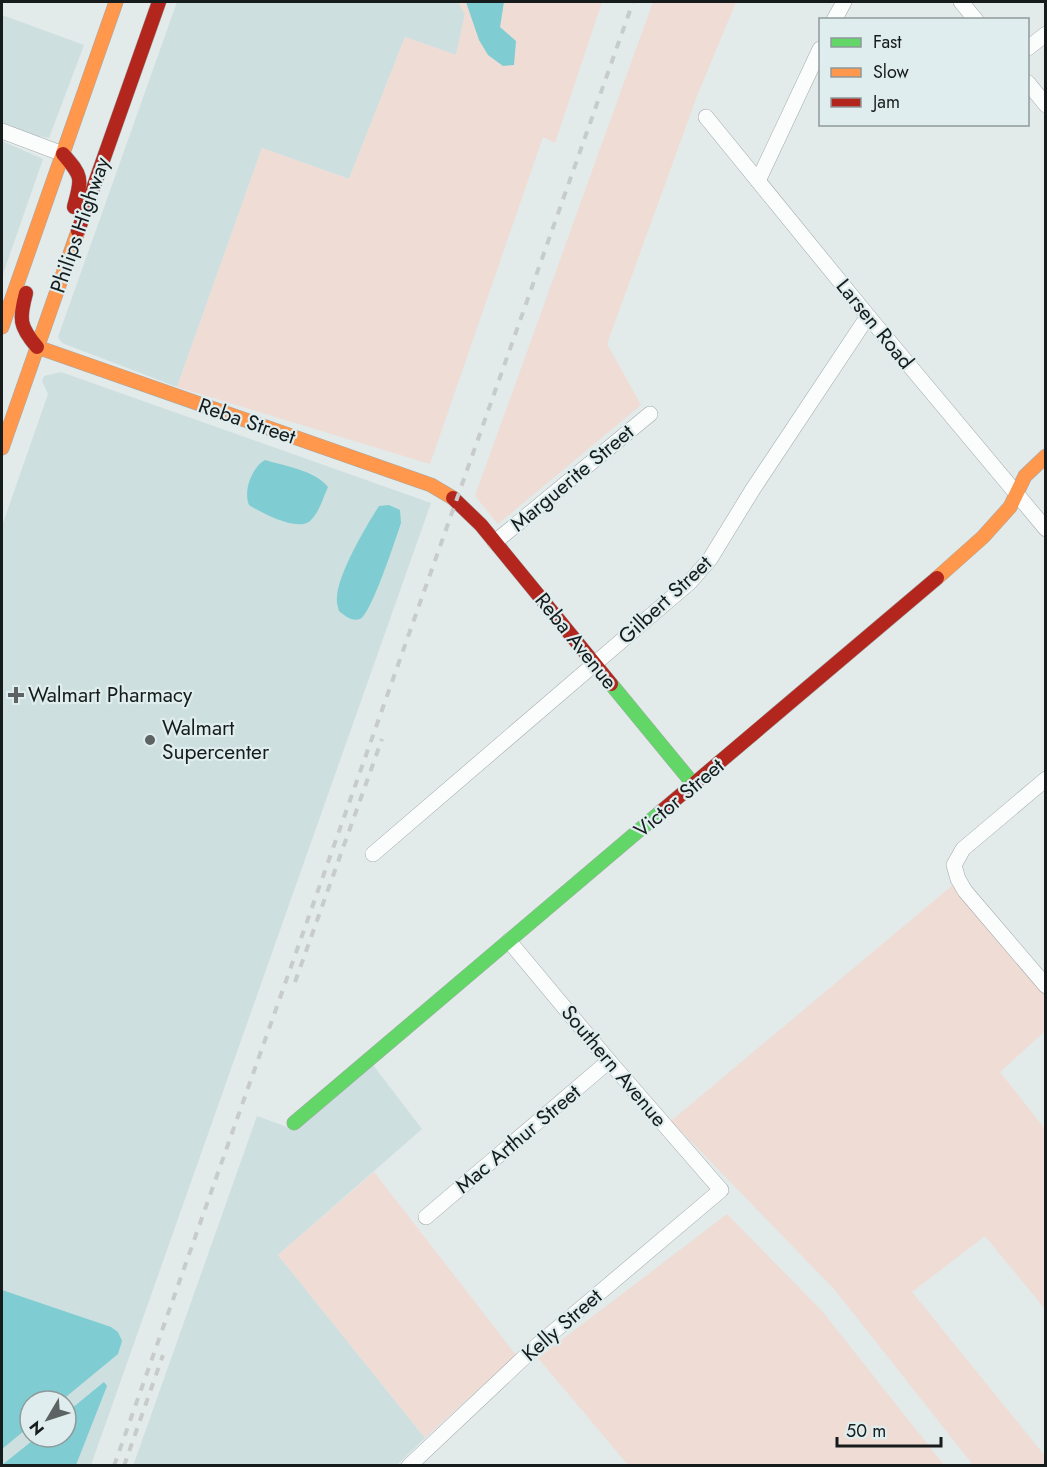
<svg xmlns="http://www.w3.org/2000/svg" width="1047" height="1467" font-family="Jost,sans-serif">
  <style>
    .built { fill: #cedfe0; fill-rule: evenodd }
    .green { fill: #efdcd5 }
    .water { fill: #7fcdd2 }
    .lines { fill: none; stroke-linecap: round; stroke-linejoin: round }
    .street-casing { stroke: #a3a9aa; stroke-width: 16 }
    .fast-casing { stroke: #a3a9aa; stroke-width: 15 }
    .slow-casing { stroke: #a3a9aa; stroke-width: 15 }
    .jam-casing { stroke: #a3a9aa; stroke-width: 15 }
    .street { stroke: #fbfcfc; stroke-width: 15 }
    .fast { stroke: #63d668; stroke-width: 14 }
    .slow { stroke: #ff974d; stroke-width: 14 }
    .jam { stroke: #b3261e; stroke-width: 14 }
    .rail { stroke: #c8cbcb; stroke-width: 4; stroke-dasharray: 8 8; stroke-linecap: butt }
    .poi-dot { fill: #5d6363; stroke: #dfedee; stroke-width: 2 }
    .labels { text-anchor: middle; stroke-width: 4.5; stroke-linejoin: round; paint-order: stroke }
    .street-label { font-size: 21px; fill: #161b1b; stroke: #dfedee }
    .poi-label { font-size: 21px; fill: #161b1b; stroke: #dfedee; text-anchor: start }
  </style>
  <rect width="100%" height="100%" fill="#e2eaea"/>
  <!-- built -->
  <g class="built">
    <path d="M 177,2 L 458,2 L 465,14 L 456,55 L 405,37 L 349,179 L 262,148 L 177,387 L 62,343 L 58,337 Z"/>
    <path d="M 2,15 L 84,45 L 49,138 L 32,135 L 2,124 Z"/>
    <path d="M 2,141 L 43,159 L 2,277 Z"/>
    <path d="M 61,372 L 431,503 L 91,1465 L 2,1466 L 2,526 L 48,394 L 42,381 L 44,376 ZM 30,1401 L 66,1401 L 66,1437 L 30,1437 Z"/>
    <path d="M 373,1065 L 422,1129 L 278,1255 L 425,1438 L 397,1465 L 133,1466 L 257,1116 L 295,1130 Z"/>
  </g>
  <!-- green -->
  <g class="green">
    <path d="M 458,2 L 602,2 L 555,143 L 543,137 L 430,464 L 177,387 L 262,148 L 349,179 L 405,37 L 456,55 L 465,14 Z"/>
    <path d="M 653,2 L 736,2 L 697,96 L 607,344 L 641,405 L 498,524 L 475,496 Z"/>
    <path d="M 954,884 L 1045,993 L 1045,1031 L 1000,1072 L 1045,1129 L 1045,1309 L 985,1236 L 912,1292 L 1045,1456 L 1045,1465 L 973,1465 L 835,1290 L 671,1121 Z"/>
    <path d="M 374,1172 L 516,1355 L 425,1438 L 278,1255 Z"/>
    <path d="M 727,1214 L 822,1311 L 944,1465 L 628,1465 L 538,1358 Z"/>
  </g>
  <!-- water -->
  <g class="water">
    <path d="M 466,2 L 504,2 L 500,27 L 516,41 L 514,65 L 503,66 L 488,55 L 479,40 Z"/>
    <path d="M 265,460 C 284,466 315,470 328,487 C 323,498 319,513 310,521 C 298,532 261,513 249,505 C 243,491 252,467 265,460 Z"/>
    <path d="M 389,505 L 400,510 L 401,523 C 396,538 371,615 360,619 C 352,622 345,616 339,611 C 338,607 336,601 337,597 C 338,574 366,526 379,506 Z"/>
    <path d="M 2,1290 L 111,1327 L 118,1332 L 122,1341 L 118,1354 L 61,1401 L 30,1401 L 30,1426 L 2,1449 Z"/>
    <path d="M 104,1382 L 107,1386 L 76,1465 L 2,1465 L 37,1437 L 66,1437 L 66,1413 Z"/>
  </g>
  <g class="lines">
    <!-- street casing -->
    <g class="street-casing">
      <g id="street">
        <path d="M 961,2 L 976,20"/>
        <path d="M 834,20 L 844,2"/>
        <path d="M 1028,48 L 1046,34"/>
        <path d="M 1028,83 L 1046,105"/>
        <path d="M 706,117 L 868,316 L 1046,529"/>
        <path d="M 2,131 L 63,154"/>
        <path d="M 758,181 L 820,49"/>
        <path d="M 495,542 L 650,414"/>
        <path d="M 1046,779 L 963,849 L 954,865 L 958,879 L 965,891 L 1046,986"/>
        <path d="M 373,854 L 690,582 L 710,559 L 753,489 L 868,316"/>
        <path d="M 426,1217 L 609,1061"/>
        <path d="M 409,1466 L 533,1349 L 721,1190 L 609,1061 L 509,941"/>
      </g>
    </g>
    <!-- fast casing -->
    <g class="fast-casing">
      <g id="fast">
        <path d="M 611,684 L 694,785"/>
        <path d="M 294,1123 L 663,810"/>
      </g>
    </g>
    <!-- slow casing -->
    <g class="slow-casing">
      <g id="slow">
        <path d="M 2,327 L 116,2"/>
        <path d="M 37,347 L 431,485 L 453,498"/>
        <path d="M 2,448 L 78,231"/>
        <path d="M 937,578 L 983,537 L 1010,507 L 1025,476 L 1046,456"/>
      </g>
    </g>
    <!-- jam casing -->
    <g class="jam-casing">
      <g id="jam">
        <path d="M 63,154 C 83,177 82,178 74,207"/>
        <path d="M 78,231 L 159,2"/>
        <path d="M 26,293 C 19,319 19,326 37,347"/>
        <path d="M 453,498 L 481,525 L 611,684"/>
        <path d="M 663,810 L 937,578"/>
      </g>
    </g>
    <!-- street -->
    <use href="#street" class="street"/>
    <!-- fast -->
    <use href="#fast" class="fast"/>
    <!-- slow -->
    <use href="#slow" class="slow"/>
    <!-- jam -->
    <use href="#jam" class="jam"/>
    <!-- rail -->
    <g class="rail">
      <path d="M 295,982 L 382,739"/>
      <path d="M 114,1466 L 633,2"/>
      <path d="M 124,1466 L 163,1355"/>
    </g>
  </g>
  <!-- markers -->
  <g class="poi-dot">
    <path d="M13 686h6v6h6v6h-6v6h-6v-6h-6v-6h6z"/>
    <circle cx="150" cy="740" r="6"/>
  </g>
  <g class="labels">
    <!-- street labels -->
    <g class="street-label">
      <text transform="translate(80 225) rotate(-71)" y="7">Philips Highway</text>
      <text transform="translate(875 324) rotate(51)" y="7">Larsen Road</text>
      <text transform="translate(247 421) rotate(19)" y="7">Reba Street</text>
      <text transform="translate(572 478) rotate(-40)" y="7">Marguerite Street</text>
      <text transform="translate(665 600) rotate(-43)" y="7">Gilbert Street</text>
      <text transform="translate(576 641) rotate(51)" y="7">Reba Avenue</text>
      <text transform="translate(679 798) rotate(-40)" y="7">Victor Street</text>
      <text transform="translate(614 1066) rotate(50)" y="7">Southern Avenue</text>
      <text transform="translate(518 1139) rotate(-40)" y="7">Mac Arthur Street</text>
      <text transform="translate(562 1325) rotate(-41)" y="7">Kelly Street</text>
    </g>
    <!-- poi labels -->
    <g class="poi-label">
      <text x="28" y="702">Walmart Pharmacy</text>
      <text x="162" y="735">Walmart<tspan x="162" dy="24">Supercenter</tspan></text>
    </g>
  </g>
  <!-- border -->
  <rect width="1047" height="1467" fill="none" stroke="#161b1b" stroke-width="6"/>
  <!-- legend -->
  <rect x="819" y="18" width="210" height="108" fill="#dfedee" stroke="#8f999a" stroke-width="1.5"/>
  <rect x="831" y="38" width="30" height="9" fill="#63d668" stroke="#8f999a" stroke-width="1.5"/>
  <text x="873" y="48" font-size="18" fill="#161b1b">Fast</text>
  <rect x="831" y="68" width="30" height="9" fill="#ff974d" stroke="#8f999a" stroke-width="1.5"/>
  <text x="873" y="78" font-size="18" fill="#161b1b">Slow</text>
  <rect x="831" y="98" width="30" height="9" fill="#b3261e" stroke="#8f999a" stroke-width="1.5"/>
  <text x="873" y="108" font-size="18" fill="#161b1b">Jam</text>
  <!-- north arrow -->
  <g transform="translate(48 1419) rotate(231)"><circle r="28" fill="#dfedee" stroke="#8f999a" stroke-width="1.5"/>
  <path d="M0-4.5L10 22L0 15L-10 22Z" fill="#5d6363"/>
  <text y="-9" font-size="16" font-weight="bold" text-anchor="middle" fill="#161b1b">N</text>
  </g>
  <!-- scale -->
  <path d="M837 1437v9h104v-9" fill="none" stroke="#161b1b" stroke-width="3"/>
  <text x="846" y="1437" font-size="18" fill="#161b1b" stroke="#dfedee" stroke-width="4.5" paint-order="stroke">50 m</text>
</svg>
